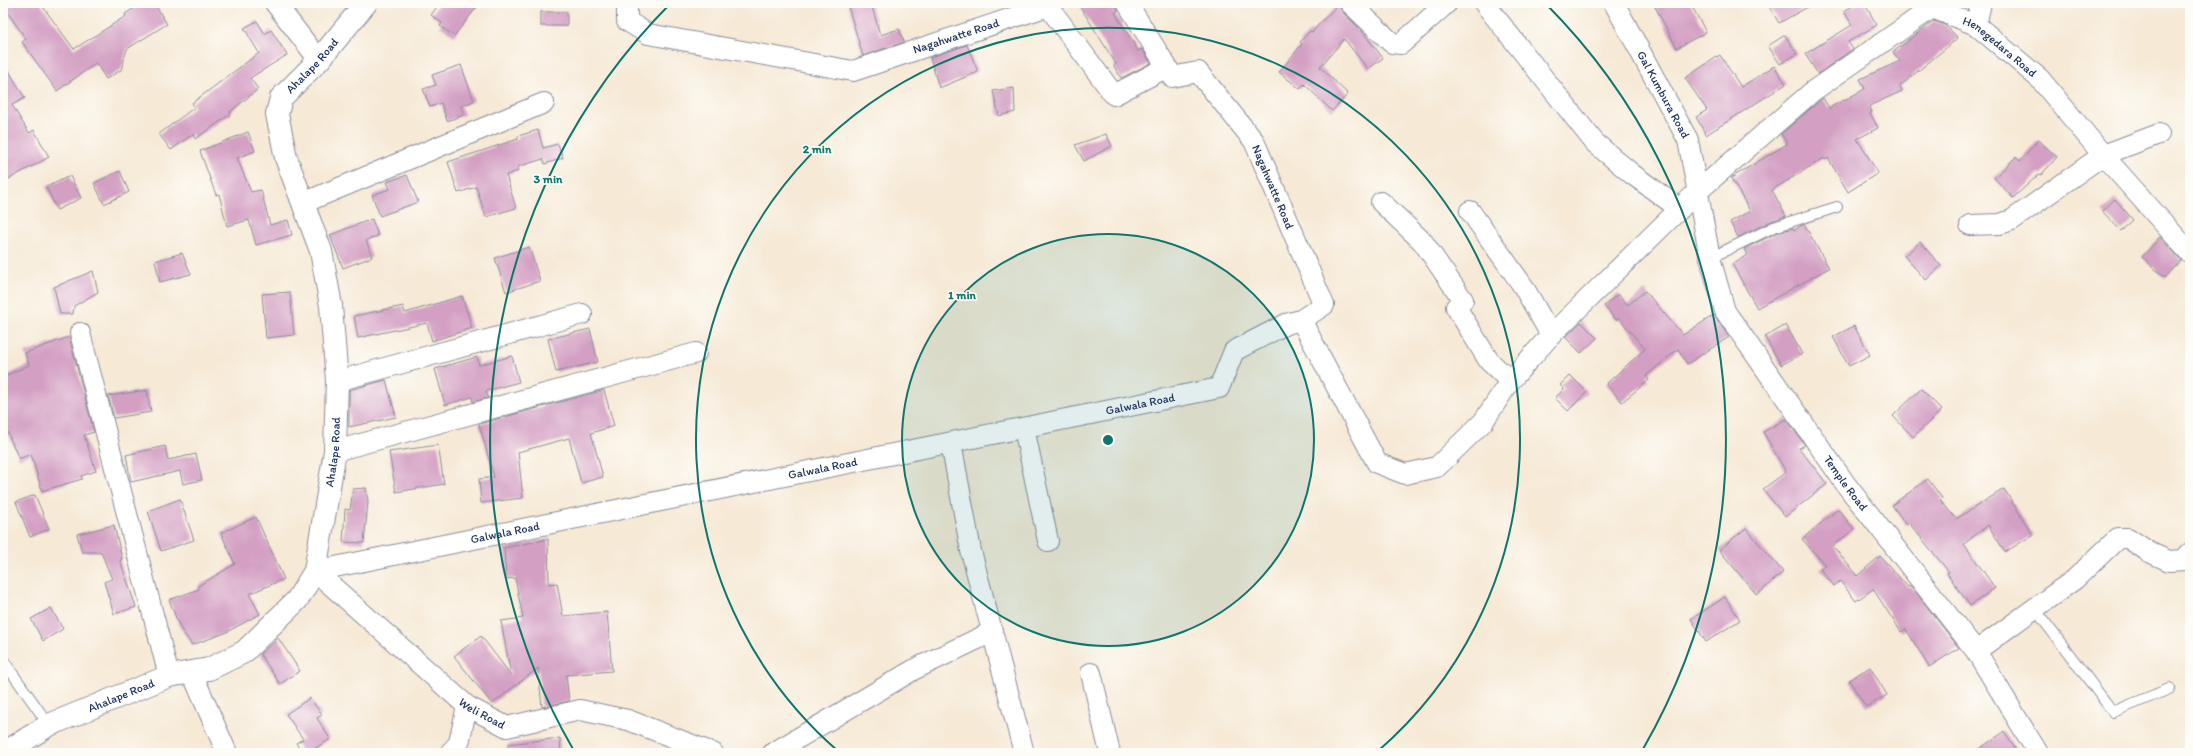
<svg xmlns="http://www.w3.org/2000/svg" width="2193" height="756" font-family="Itim,sans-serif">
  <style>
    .building { fill: #d39fc3 }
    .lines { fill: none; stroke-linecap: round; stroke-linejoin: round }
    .service-casing { stroke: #888c9a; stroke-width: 12 }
    .minor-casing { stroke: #888c9a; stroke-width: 22 }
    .tertiary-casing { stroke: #888c9a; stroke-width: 24 }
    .service { stroke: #fff; stroke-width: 10 }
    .minor { stroke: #fff; stroke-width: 20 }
    .tertiary { stroke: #fff; stroke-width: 22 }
    .ring { fill: none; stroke: #0f766e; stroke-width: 2 }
    .labels { text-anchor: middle; stroke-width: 3.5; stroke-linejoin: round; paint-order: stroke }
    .street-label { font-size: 12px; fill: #1b2f5e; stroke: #fdfcf7 }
    .centre { fill: #0f766e; stroke: #fdfcf7; stroke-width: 2 }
    .ring-label { font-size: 12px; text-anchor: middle; font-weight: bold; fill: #0f766e; stroke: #fdfcf7; stroke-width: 3.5; stroke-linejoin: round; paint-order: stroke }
  </style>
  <rect width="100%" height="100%" fill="#fdfcf7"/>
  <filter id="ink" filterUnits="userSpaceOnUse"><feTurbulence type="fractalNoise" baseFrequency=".025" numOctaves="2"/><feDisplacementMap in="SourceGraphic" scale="8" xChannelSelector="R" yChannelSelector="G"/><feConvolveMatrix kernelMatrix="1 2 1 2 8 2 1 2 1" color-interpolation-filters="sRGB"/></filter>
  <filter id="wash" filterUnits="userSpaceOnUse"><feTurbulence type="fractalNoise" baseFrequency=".012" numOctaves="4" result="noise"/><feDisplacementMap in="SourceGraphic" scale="16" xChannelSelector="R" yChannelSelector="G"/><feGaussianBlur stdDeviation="0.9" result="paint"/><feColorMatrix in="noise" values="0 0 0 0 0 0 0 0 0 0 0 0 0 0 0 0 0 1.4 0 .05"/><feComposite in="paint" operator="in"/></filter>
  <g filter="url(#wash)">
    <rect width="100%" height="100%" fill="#f6e9d5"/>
    <g id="blocks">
      <!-- building -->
      <g class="building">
        <path d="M 3,3 L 40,3 L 74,49 L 126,16 L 125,14 L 143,3 L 154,3 L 167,24 L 127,49 L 121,70 L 106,79 L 96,63 L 57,91 L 22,42 L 26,39 L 3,6 Z"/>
        <path d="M 440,3 L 480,3 L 454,36 L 440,26 L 442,23 L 431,15 Z"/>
        <path d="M 847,3 L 871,3 L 880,35 L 899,29 L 904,42 L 863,56 Z"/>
        <path d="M 1078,3 L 1116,3 L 1118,11 L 1115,13 L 1138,51 L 1142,49 L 1151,63 L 1121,78 L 1114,66 L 1116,64 Z"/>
        <path d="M 1339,3 L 1342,11 L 1361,30 L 1383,58 L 1368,69 L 1344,39 L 1320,67 L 1348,94 L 1332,111 L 1304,84 L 1300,89 L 1279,72 L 1302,44 L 1300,42 L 1310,31 L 1312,32 Z"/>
        <path d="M 1653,3 L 1690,3 L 1706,32 L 1677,48 Z"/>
        <path d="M 1767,3 L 1815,3 L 1779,23 Z"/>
        <path d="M 1858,3 L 1864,3 L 1877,25 L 1848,42 L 1853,49 L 1818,74 L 1805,54 L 1852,25 L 1844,11 Z"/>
        <rect x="541" y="12" width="26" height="14"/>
        <path d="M 257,21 L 265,34 L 271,30 L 287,55 L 250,78 L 258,89 L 230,112 L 231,114 L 195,139 L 193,134 L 171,150 L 159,134 L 195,107 L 192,103 L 259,53 L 244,28 Z"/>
        <path d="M 1934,21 L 1945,25 L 1958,38 L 1900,86 L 1902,91 L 1869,106 L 1872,112 L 1870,113 L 1878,128 L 1857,139 L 1878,173 L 1848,192 L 1828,158 L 1825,160 L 1824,158 L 1772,190 L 1786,216 L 1771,221 L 1738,237 L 1730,222 L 1750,211 L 1731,178 L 1787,144 L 1781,134 L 1823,98 L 1829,108 L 1865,89 L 1860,79 L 1900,61 L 1893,52 Z"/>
        <path d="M 1785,35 L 1797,54 L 1780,64 L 1768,46 Z"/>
        <path d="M 967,45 L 978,72 L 939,88 L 930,57 Z"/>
        <path d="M 1720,55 L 1741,87 L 1774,66 L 1786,84 L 1706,135 L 1696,117 L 1707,110 L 1685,78 Z"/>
        <path d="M 3,61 L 25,98 L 12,105 L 29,133 L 34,130 L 49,157 L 9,179 L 3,168 Z"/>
        <path d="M 461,65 L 474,101 L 461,106 L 464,115 L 447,121 L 441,103 L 430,107 L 423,89 L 436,85 L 432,75 Z"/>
        <path d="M 1014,88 L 1015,112 L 999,116 L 993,91 Z"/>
        <path d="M 538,130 L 543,148 L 558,144 L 563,158 L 545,164 L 543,159 L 517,167 L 518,171 L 506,175 L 516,208 L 486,217 L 476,187 L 458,193 L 448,162 L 518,139 L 518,136 Z"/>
        <path d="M 248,132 L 255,151 L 237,158 L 251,192 L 261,190 L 270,225 L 288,220 L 292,235 L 256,245 L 249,220 L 227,226 L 219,194 L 216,195 L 200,151 Z"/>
        <path d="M 1106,134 L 1112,146 L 1084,161 L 1075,145 Z"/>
        <path d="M 2038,140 L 2057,157 L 2041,175 L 2039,174 L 2013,198 L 1994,178 L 2016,157 L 2020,161 Z"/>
        <path d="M 120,171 L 129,192 L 104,204 L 94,183 Z"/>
        <path d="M 407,175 L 418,202 L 380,216 L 372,195 L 390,189 L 387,182 Z"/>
        <path d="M 70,176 L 81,198 L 57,210 L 46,187 Z"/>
        <path d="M 2115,199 L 2133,220 L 2121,231 L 2102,211 Z"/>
        <path d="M 372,219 L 378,236 L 366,240 L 372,257 L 343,268 L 330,235 Z"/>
        <path d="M 1804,224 L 1829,268 L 1757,308 L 1732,264 L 1748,255 L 1744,249 L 1776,233 L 1793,228 L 1794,230 Z"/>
        <path d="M 2160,237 L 2181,260 L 2165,278 L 2142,257 Z"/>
        <path d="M 1920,242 L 1941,266 L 1926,280 L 1904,256 Z"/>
        <path d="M 529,247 L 540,281 L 506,292 L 495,258 Z"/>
        <path d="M 182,253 L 191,274 L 160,282 L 155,261 Z"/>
        <path d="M 93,271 L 98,292 L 74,306 L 73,314 L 60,314 L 54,287 Z"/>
        <path d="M 1645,291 L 1683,335 L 1714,315 L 1729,337 L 1687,364 L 1678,349 L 1646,376 L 1649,380 L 1622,402 L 1606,384 L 1645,349 L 1619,318 L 1616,320 L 1604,306 L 1618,294 L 1628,305 Z"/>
        <path d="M 290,292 L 294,335 L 266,338 L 262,294 Z"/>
        <path d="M 462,296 L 472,328 L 432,341 L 427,323 L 358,338 L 354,316 L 403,306 L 405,313 Z"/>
        <path d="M 1581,322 L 1597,338 L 1581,353 L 1565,337 Z"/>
        <path d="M 1786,325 L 1802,354 L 1781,365 L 1765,337 Z"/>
        <path d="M 1854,326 L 1870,355 L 1849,366 L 1833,337 Z"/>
        <path d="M 590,329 L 598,362 L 556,372 L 548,339 Z"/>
        <path d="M 69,337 L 94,432 L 84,435 L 96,471 L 81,476 L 82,479 L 42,491 L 31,454 L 19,459 L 3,422 L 3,377 L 29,365 L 25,353 Z"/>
        <path d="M 512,356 L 519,382 L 486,391 L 488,398 L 473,402 L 472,397 L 445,405 L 435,369 L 477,357 L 479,365 Z"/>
        <path d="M 1570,375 L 1587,392 L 1568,411 L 1555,398 L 1564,389 L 1560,385 Z"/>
        <path d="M 386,380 L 396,417 L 349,427 L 349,390 Z"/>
        <path d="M 1921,389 L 1942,410 L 1913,437 L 1893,416 Z"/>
        <path d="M 147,390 L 151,412 L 114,418 L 108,396 Z"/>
        <path d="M 604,390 L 614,426 L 591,433 L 603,477 L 581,483 L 569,438 L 518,452 L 523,498 L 481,503 L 479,479 L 494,477 L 479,424 Z"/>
        <path d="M 1786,419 L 1805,445 L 1799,448 L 1827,484 L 1785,517 L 1763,489 L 1786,472 L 1763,432 Z"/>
        <path d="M 438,445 L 444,484 L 396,492 L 389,452 Z"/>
        <path d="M 165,446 L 168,460 L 196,454 L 202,480 L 183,484 L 180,471 L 131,482 L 126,455 Z"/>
        <path d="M 1928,479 L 1942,498 L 1940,500 L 1956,519 L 2004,489 L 2033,535 L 2005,552 L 1988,525 L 1964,544 L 1995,588 L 1970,606 L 1947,573 L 1949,572 L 1909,523 L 1906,525 L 1892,505 Z"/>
        <path d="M 366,488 L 368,502 L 364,543 L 343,542 L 345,509 L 350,510 L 353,489 Z"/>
        <path d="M 35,495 L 49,529 L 30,537 L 16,502 Z"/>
        <path d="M 180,499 L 194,540 L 161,551 L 148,511 Z"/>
        <path d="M 1838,509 L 1854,529 L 1833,546 L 1857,576 L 1880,556 L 1908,587 L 1911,586 L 1959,648 L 1929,667 L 1906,629 L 1901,632 L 1873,589 L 1856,601 L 1840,581 L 1834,586 L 1820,569 L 1825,565 L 1802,539 Z"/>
        <path d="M 256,517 L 284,579 L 249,594 L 260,614 L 225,633 L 192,645 L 180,628 L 169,600 L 199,589 L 198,586 L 235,564 L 221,533 Z"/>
        <path d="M 114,525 L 122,559 L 120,560 L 136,607 L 114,614 L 104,582 L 112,579 L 101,552 L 82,552 L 77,534 Z"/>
        <path d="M 1746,528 L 1783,572 L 1757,595 L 1719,550 Z"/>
        <path d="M 548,539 L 549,584 L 557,583 L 563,616 L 607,612 L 612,671 L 566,675 L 569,701 L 542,707 L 538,668 L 492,704 L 454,656 L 481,636 L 511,675 L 501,621 L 523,618 L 515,578 L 506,579 L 504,548 Z"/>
        <path d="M 1725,597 L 1740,620 L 1706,642 L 1691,619 Z"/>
        <path d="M 51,608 L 63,629 L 43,641 L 31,619 Z"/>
        <path d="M 278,638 L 300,671 L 280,684 L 260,654 Z"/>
        <path d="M 1870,667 L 1887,695 L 1866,707 L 1849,680 Z"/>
        <path d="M 310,698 L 322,715 L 317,718 L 330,739 L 308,753 L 303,753 L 296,743 L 303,739 L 286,714 Z"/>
        <path d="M 2004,732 L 2018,753 L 1973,753 Z"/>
        <path d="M 560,738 L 561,753 L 508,753 L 508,744 Z"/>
      </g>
    </g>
  </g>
  <g filter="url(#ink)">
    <use href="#blocks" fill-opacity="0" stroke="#888c9a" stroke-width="1"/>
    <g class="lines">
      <!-- service casing -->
      <g class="service-casing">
        <g id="service">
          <path d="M 1710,258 L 1774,227 L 1837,207"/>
          <path d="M 2035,609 L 2113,712 L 2169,689"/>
          <path d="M 3,660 L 49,725"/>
        </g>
      </g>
      <!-- minor casing -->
      <g class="minor-casing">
        <g id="minor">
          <path d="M 275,3 L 319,60"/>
          <path d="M 1127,3 L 1167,67"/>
          <path d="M 1350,3 L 1392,43 L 1401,44 L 1447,3"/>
          <path d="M 1484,3 L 1595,143 L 1632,174 L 1680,209"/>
          <path id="s1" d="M 1614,3 L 1688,140 L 1710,258 L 1725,311 L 1847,486 L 1976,651 L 2038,753"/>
          <path d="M 1976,25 L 1981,3"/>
          <path d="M 1381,202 L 1423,242 L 1463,300 L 1456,307 L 1489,361 L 1510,381"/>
          <path d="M 303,203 L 544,103"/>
          <path d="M 1470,211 L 1523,286 L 1551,335"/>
          <path d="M 1970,225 L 2000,224 L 2012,220 L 2103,155 L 2159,134"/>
          <path id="s2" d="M 1301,320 L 1377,463 L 1405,474 L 1437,467 L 1483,422 L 1510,381 L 1551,335 L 1697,192 L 1813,91 L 1932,8 L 1976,25 L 2040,79 L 2103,155 L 2190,253"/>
          <path d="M 80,333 L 169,676"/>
          <path d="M 337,381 L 582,314"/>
          <path d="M 1024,428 L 1048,541"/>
          <path d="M 951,443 L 971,551 L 1024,753"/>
          <path d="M 335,451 L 696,353"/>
          <path id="s3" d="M 315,571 L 1219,388 L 1234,351 L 1286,324 L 1301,320 L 1324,305 L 1254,141 L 1198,72 L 1172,77 L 1167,67 L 1114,95 L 1048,6 L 853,71 L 648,34 L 627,21 L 627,3"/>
          <path id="s4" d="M 315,571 L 467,706 L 507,727 L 580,710 L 628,720 L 713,753"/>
          <path d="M 1976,651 L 2075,579 L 2118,538 L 2128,538 L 2149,552 L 2169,561 L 2184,560 L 2190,553"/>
          <path d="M 191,671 L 227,753"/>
          <path d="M 1091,673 L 1110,753"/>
          <path d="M 450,753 L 459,743 L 467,706"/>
          <path d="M 773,753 L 915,669 L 992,632"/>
        </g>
      </g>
      <!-- tertiary casing -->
      <g class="tertiary-casing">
        <g id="tertiary">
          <path id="s5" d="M 4,753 L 49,725 L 169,676 L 209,669 L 244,652 L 297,600 L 315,571 L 335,451 L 337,381 L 331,306 L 321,251 L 286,158 L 277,114 L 281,98 L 319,60 L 366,3"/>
        </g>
      </g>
      <!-- service -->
      <use href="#service" class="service"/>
      <!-- minor -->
      <use href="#minor" class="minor"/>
      <!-- tertiary -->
      <use href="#tertiary" class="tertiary"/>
    </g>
  </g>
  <!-- distance rings -->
  <circle cx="1108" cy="440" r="206" fill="#0f766e" fill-opacity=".12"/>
  <g class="ring">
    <circle cx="1108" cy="440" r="206"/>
    <path d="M838 751A412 412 0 1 1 1378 751"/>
    <path d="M573 749A618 618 0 0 1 671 3M1545 3A618 618 0 0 1 1643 749"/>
  </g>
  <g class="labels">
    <!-- street labels -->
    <g class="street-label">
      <text transform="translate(956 36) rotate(-18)" y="4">Nagahwatte Road</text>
      <text dy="4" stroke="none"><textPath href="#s2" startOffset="982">Henegedara Road</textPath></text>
      <text dy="4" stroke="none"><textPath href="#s5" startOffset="899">Ahalape Road</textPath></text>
      <text dy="4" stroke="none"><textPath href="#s1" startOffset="104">Gal Kumbura Road</textPath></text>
      <text transform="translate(1273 187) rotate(67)" y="4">Nagahwatte Road</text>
      <text dy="4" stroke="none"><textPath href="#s3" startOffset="842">Galwala Road</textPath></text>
      <text dy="4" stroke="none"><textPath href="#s5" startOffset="491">Ahalape Road</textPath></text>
      <text dy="4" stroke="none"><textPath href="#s3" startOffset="518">Galwala Road</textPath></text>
      <text dy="4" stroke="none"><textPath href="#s1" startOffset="541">Temple Road</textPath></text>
      <text dy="4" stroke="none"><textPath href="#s3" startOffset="194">Galwala Road</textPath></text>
      <text dy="4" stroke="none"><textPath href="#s5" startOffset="131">Ahalape Road</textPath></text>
      <text dy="4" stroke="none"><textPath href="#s4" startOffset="220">Weli Road</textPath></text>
    </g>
  </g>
  <circle cx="1108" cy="440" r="6" class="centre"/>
  <g class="ring-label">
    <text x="817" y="153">2 min</text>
    <text x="548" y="183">3 min</text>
    <text x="962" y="299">1 min</text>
  </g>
  <!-- margin -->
  <rect width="2193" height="756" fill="none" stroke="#fdfcf7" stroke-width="16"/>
</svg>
